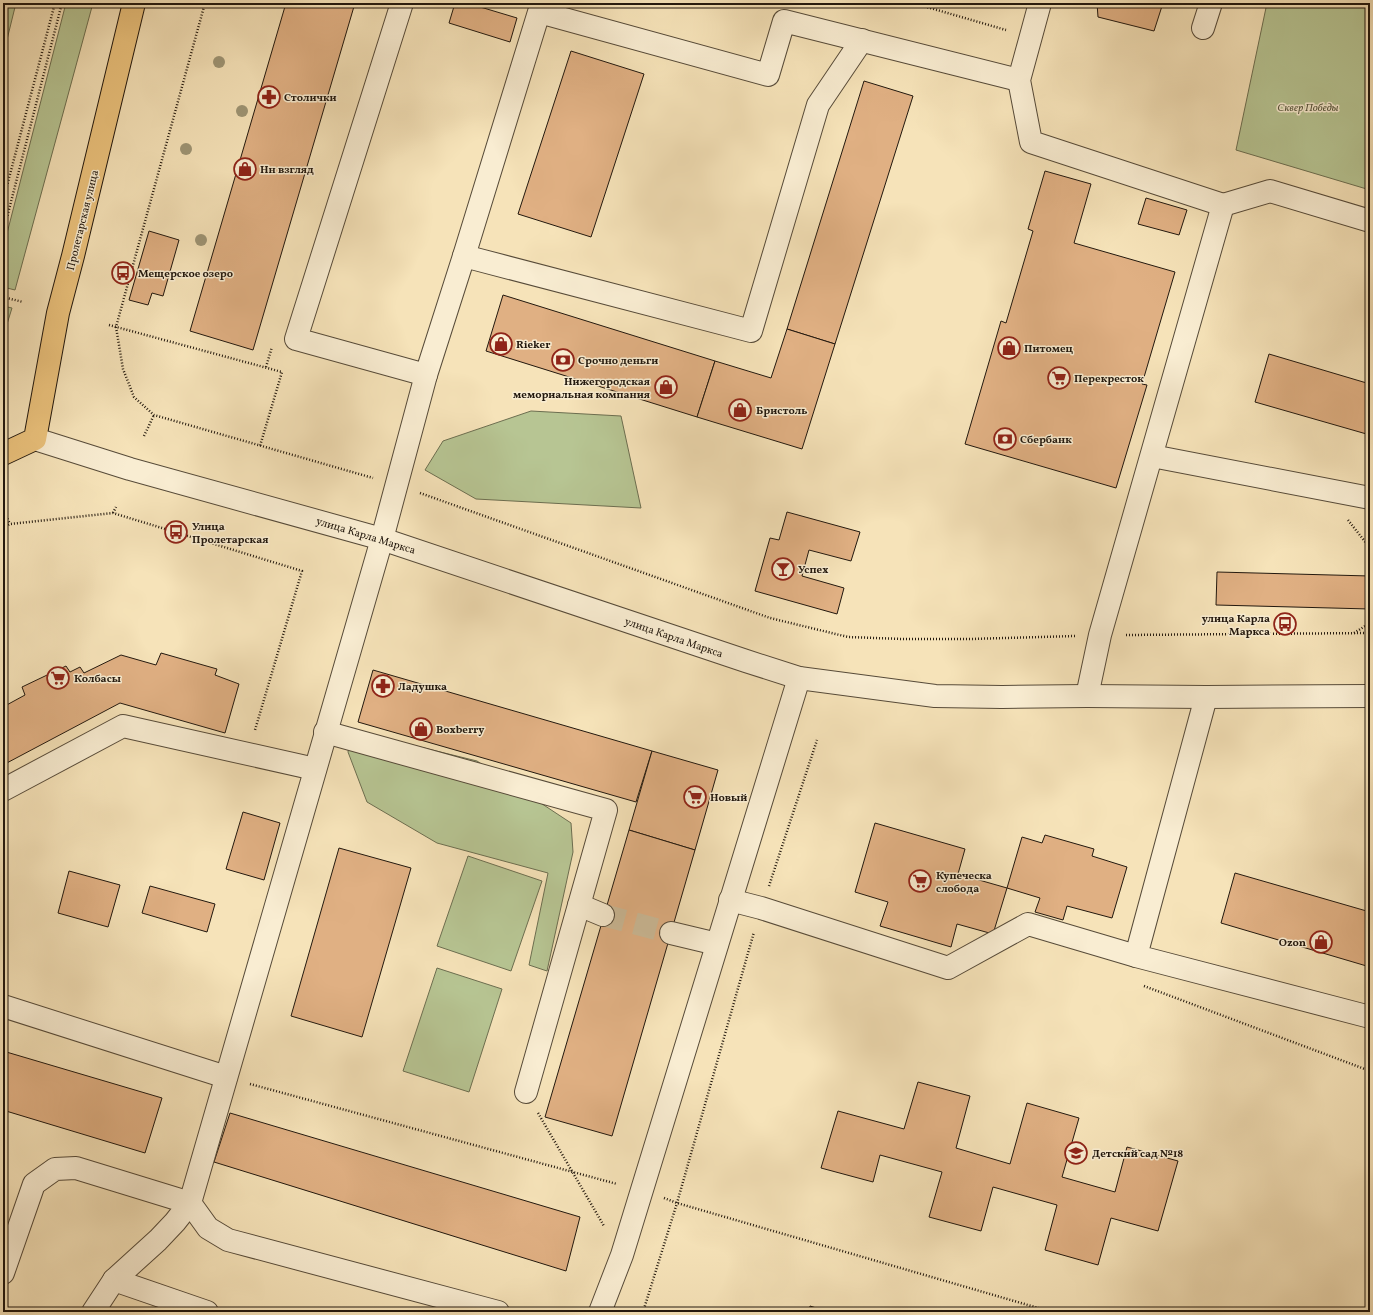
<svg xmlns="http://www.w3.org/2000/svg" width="1373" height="1315" font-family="Vollkorn,serif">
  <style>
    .green { fill: #b7c593; stroke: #6c6e50 }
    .building { fill: #e0b083; stroke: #22180e }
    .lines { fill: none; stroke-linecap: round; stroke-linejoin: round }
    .minor-tunnel { stroke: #ccba97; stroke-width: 22; stroke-dasharray: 22 11; stroke-linecap: butt }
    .minor-casing { stroke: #574b39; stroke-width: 24 }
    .major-casing { stroke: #22180e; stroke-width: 24 }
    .path { stroke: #22180e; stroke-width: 2.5; stroke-dasharray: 1 2; stroke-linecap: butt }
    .minor { stroke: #f9edd2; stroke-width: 22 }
    .major { stroke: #ebc27c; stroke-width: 22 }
    .tree { fill: #9e9575 }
    .labels { text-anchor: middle; stroke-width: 3; stroke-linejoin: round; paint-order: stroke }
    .poi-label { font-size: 11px; font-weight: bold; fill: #22180e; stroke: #f9edd2; text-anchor: start }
    .park-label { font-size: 11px; font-style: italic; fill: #56553d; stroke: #f9edd2 }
    .street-label { font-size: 11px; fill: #22180e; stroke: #f9edd2 }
  </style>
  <rect width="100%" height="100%" fill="#f6e3b9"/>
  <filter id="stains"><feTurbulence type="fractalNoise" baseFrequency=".005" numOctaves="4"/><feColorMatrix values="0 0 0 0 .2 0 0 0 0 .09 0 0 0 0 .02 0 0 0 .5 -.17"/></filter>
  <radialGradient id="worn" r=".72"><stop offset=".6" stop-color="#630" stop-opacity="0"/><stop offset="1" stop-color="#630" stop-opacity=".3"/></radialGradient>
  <!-- green -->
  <g class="green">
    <path d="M 3,3 L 16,3 L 3,56 Z"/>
    <path d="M 66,3 L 93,3 L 15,290 L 3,287 L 3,249 Z"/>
    <path d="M 1267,3 L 1370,3 L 1370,190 L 1236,150 Z"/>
    <path d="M 3,306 L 12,308 L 3,337 Z"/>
    <path d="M 531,411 L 621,416 L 641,508 L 476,499 L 425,470 L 443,441 Z"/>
    <path d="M 351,730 L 477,761 L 571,823 L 573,852 L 547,971 L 529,965 L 548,873 L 437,843 L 367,802 L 348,752 Z"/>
    <path d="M 468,856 L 542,881 L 511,971 L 437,946 Z"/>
    <path d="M 437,968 L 502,989 L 469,1092 L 403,1071 Z"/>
  </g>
  <!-- building -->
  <g class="building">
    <path d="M 286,3 L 355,3 L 253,350 L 190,331 Z"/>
    <path d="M 455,3 L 467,3 L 517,18 L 510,42 L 449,23 Z"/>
    <path d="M 1097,3 L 1163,3 L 1154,31 L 1098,17 Z"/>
    <path d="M 571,51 L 644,74 L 591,237 L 518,214 Z"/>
    <path d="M 864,81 L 913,96 L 835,344 L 787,329 Z"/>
    <path d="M 1045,171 L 1091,184 L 1074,243 L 1175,272 L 1142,384 L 1147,385 L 1116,488 L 965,444 L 1001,321 L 1006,323 L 1033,231 L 1028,229 Z"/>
    <path d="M 1146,198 L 1187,210 L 1179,235 L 1138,224 Z"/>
    <path d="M 149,231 L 179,240 L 163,296 L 152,293 L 148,305 L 129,300 Z"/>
    <path d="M 503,295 L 715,361 L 697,417 L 486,351 Z"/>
    <path d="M 787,329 L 835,344 L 802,449 L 697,417 L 715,361 L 771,378 Z"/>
    <path d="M 1269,354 L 1370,384 L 1370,435 L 1255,402 Z"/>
    <path d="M 787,512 L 860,532 L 851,561 L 809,550 L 802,576 L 844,588 L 837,614 L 755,591 L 770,538 L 779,540 Z"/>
    <path d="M 1217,572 L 1370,576 L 1370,609 L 1216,605 Z"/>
    <path d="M 161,653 L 217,669 L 215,675 L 239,684 L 225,733 L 120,703 L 3,765 L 3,707 L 25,695 L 22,687 L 66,666 L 70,672 L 80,667 L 84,673 L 121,655 L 156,665 Z"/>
    <path d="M 373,670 L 652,751 L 636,802 L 358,722 Z"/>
    <path d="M 652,751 L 718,770 L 695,850 L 629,830 Z"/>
    <path d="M 243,812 L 280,823 L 264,880 L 226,869 Z"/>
    <path d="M 875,823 L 965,849 L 958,874 L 1007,888 L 993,934 L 957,924 L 951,947 L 880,926 L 888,902 L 855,892 Z"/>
    <path d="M 629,830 L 695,850 L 612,1136 L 545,1117 Z"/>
    <path d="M 1045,835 L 1094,849 L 1092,856 L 1127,867 L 1112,918 L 1067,906 L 1063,920 L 1035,912 L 1040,898 L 1007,888 L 1022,837 L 1042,843 Z"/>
    <path d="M 339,848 L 411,868 L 362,1037 L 291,1016 Z"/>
    <path d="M 69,871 L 120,885 L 108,927 L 58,913 Z"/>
    <path d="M 1235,873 L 1370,912 L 1370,967 L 1221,923 Z"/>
    <path d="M 150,886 L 215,904 L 207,932 L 142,913 Z"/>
    <path d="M 3,1051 L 162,1098 L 145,1153 L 6,1111 L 3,1120 Z"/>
    <path d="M 918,1082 L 970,1096 L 956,1148 L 1010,1164 L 1027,1103 L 1079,1118 L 1062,1177 L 1115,1192 L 1127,1147 L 1178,1161 L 1158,1231 L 1111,1218 L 1098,1265 L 1045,1250 L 1057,1205 L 993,1187 L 981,1231 L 929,1217 L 942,1172 L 880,1155 L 873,1182 L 821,1168 L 838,1111 L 904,1129 Z"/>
    <path d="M 230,1113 L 580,1217 L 566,1271 L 214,1162 Z"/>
    <path d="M 810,1306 L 829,1312 L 809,1312 Z"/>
  </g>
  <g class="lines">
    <!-- minor-tunnel -->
    <path class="minor-tunnel" d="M 603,915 L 671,933"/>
    <!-- minor casing -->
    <g class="minor-casing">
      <g id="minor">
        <path d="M 402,3 L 296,339 L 426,375"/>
        <path d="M 1040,3 L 1019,80 L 1031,142 L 1223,205 L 1100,635 L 1087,696"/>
        <path d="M 1203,28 L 1211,3"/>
        <path d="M 1223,205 L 1270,191 L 1370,221"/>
        <path d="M 464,256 L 539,12 L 768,75 L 784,21 L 1019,80"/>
        <path d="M 35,439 L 130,469 L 382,539 L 746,661 L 799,678 L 935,696 L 1002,697 L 1087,696 L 1206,697 L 1370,696"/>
        <path d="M 1152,456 L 1370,498"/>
        <path d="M 1206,697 L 1136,956 L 1370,1017"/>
        <path d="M 325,732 L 606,810 L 526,1092"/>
        <path d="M 3,790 L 123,726 L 315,769"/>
        <path d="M 730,900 L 761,908 L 948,968 L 1028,924 L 1136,956"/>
        <path d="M 579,905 L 603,915"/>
        <path d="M 671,933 L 717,944"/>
        <path d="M 3,1006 L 226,1077"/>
        <path d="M 3,1273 L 34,1184 L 55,1169 L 76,1168 L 190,1203 L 208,1228 L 228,1240 L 498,1312"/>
        <path d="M 114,1280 L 207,1312"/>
        <path d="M 93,1312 L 114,1280 L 158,1240 L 175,1222 L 190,1203 L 382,539 L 426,375 L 464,256 L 751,331 L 818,105 L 862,40"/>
        <path d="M 600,1312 L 622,1255 L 799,678"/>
      </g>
    </g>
    <!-- major casing -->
    <g class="major-casing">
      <path id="major" d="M 3,454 L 35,439 L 58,313 L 73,256 L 134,3"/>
    </g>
    <!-- path -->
    <g class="path">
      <path d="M 205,3 L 116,327 L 123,369 L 134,397 L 154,415 L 373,478"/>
      <path d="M 913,3 L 1006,30"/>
      <path d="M 3,201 L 55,3"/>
      <path d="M 3,233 L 62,3"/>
      <path d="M 3,297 L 23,302"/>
      <path d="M 109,325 L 282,372 L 260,446"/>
      <path d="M 266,367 L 272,347"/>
      <path d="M 144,436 L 154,415"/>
      <path d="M 420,493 L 770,618 L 848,637 L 903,639 L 971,639 L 1075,636"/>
      <path d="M 113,513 L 116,507"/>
      <path d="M 6,516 L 10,524"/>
      <path d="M 1348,520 L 1370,548"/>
      <path d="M 3,528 L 10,524 L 113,513 L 302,571 L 255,730"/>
      <path d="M 1354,633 L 1370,623"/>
      <path d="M 1126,635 L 1370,633"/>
      <path d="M 769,886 L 817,740"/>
      <path d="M 1144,986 L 1370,1071"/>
      <path d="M 250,1084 L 617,1184"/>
      <path d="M 538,1113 L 604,1226"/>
      <path d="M 664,1198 L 677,1203 L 1052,1312"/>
      <path d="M 643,1312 L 677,1203 L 754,932"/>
    </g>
    <!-- minor -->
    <use href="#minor" class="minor"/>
    <!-- major -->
    <use href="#major" class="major"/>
  </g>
  <!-- trees -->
  <g class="tree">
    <circle cx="219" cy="62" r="6"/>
    <circle cx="242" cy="111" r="6"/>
    <circle cx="186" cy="149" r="6"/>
    <circle cx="201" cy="240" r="6"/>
  </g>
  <!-- icons -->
  <defs>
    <g id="pharmacy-ring" transform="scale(1.15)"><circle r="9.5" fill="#f9edd2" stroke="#8f2418" stroke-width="1.5"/><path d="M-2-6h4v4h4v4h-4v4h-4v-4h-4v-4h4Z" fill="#8f2418"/></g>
    <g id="shop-ring" transform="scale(1.15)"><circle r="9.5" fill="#f9edd2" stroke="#8f2418" stroke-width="1.5"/><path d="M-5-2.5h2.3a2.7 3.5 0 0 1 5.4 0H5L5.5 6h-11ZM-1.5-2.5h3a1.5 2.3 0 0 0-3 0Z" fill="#8f2418"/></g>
    <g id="bus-ring" transform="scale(1.15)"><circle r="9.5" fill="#f9edd2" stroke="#8f2418" stroke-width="1.5"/><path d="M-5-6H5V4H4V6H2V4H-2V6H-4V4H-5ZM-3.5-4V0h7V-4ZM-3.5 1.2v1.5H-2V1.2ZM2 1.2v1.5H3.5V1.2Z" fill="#8f2418"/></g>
    <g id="bank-ring" transform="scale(1.15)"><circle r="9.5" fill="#f9edd2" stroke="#8f2418" stroke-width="1.5"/><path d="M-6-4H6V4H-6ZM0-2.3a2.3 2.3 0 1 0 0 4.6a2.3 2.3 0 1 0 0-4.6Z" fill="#8f2418"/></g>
    <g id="supermarket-ring" transform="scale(1.15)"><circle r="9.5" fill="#f9edd2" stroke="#8f2418" stroke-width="1.5"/><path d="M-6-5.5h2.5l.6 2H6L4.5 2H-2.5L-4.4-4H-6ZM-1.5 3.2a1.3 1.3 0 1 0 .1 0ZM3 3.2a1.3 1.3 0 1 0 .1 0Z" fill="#8f2418"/></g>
    <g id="bar-ring" transform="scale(1.15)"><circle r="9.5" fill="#f9edd2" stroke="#8f2418" stroke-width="1.5"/><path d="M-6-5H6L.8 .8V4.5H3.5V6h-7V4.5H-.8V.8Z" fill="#8f2418"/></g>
    <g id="school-ring" transform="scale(1.15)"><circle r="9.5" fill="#f9edd2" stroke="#8f2418" stroke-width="1.5"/><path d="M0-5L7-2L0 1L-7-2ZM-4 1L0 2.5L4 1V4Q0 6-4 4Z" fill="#8f2418"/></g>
  </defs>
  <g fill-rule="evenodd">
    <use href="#pharmacy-ring" x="269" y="97"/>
    <use href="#shop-ring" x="245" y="169"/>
    <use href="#bus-ring" x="123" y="273"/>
    <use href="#shop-ring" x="501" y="344"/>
    <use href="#shop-ring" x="1009" y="348"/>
    <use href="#bank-ring" x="563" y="360"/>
    <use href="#supermarket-ring" x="1059" y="378"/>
    <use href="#shop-ring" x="666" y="387"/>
    <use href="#shop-ring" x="740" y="410"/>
    <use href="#bank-ring" x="1005" y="439"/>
    <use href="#bus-ring" x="176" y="532"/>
    <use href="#bar-ring" x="783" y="569"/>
    <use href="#bus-ring" x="1285" y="624"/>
    <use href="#supermarket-ring" x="58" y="678"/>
    <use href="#pharmacy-ring" x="383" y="686"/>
    <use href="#shop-ring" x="421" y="729"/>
    <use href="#supermarket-ring" x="695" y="797"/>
    <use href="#supermarket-ring" x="920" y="881"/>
    <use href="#shop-ring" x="1321" y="942"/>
    <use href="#school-ring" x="1076" y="1153"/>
  </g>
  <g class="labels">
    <!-- poi labels -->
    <g class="poi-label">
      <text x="284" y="101">Столички</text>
      <text x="260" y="173">Нн взгляд</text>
      <text x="138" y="277">Мещерское озеро</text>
      <text x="516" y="348">Rieker</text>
      <text x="1024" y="352">Питомец</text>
      <text x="578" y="364">Срочно деньги</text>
      <text x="1074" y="382">Перекресток</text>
      <text x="650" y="385" text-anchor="end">Нижегородская<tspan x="650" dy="13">мемориальная компания</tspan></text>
      <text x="756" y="414">Бристоль</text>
      <text x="1020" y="443">Сбербанк</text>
      <text x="192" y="530">Улица<tspan x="192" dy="13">Пролетарская</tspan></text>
      <text x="798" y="573">Успех</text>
      <text x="1270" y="622" text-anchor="end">улица Карла<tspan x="1270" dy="13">Маркса</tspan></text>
      <text x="74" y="682">Колбасы</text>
      <text x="398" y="690">Ладушка</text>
      <text x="436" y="733">Boxberry</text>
      <text x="710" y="801">Новый</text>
      <text x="936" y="879">Купеческа<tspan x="936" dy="13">слобода</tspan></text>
      <text x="1306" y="946" text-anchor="end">Ozon</text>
      <text x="1092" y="1157">Детский сад №18</text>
    </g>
    <!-- park labels -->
    <g class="park-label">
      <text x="1308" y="111">Сквер Победы</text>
    </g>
    <!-- street labels -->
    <g class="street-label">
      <text transform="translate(82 220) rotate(-76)" y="4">Пролетарская улица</text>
      <text transform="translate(366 535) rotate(17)" y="4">улица Карла Маркса</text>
      <text transform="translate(674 637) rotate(19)" y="4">улица Карла Маркса</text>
    </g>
  </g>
  <!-- margin -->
  <rect width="1373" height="1315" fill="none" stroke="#f6e3b9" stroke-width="16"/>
  <rect x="4" y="4" width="1365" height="1307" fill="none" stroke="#22180e" stroke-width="2"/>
  <rect x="8" y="8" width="1357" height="1299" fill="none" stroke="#22180e"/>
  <rect width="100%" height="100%" filter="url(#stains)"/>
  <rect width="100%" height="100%" fill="url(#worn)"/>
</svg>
